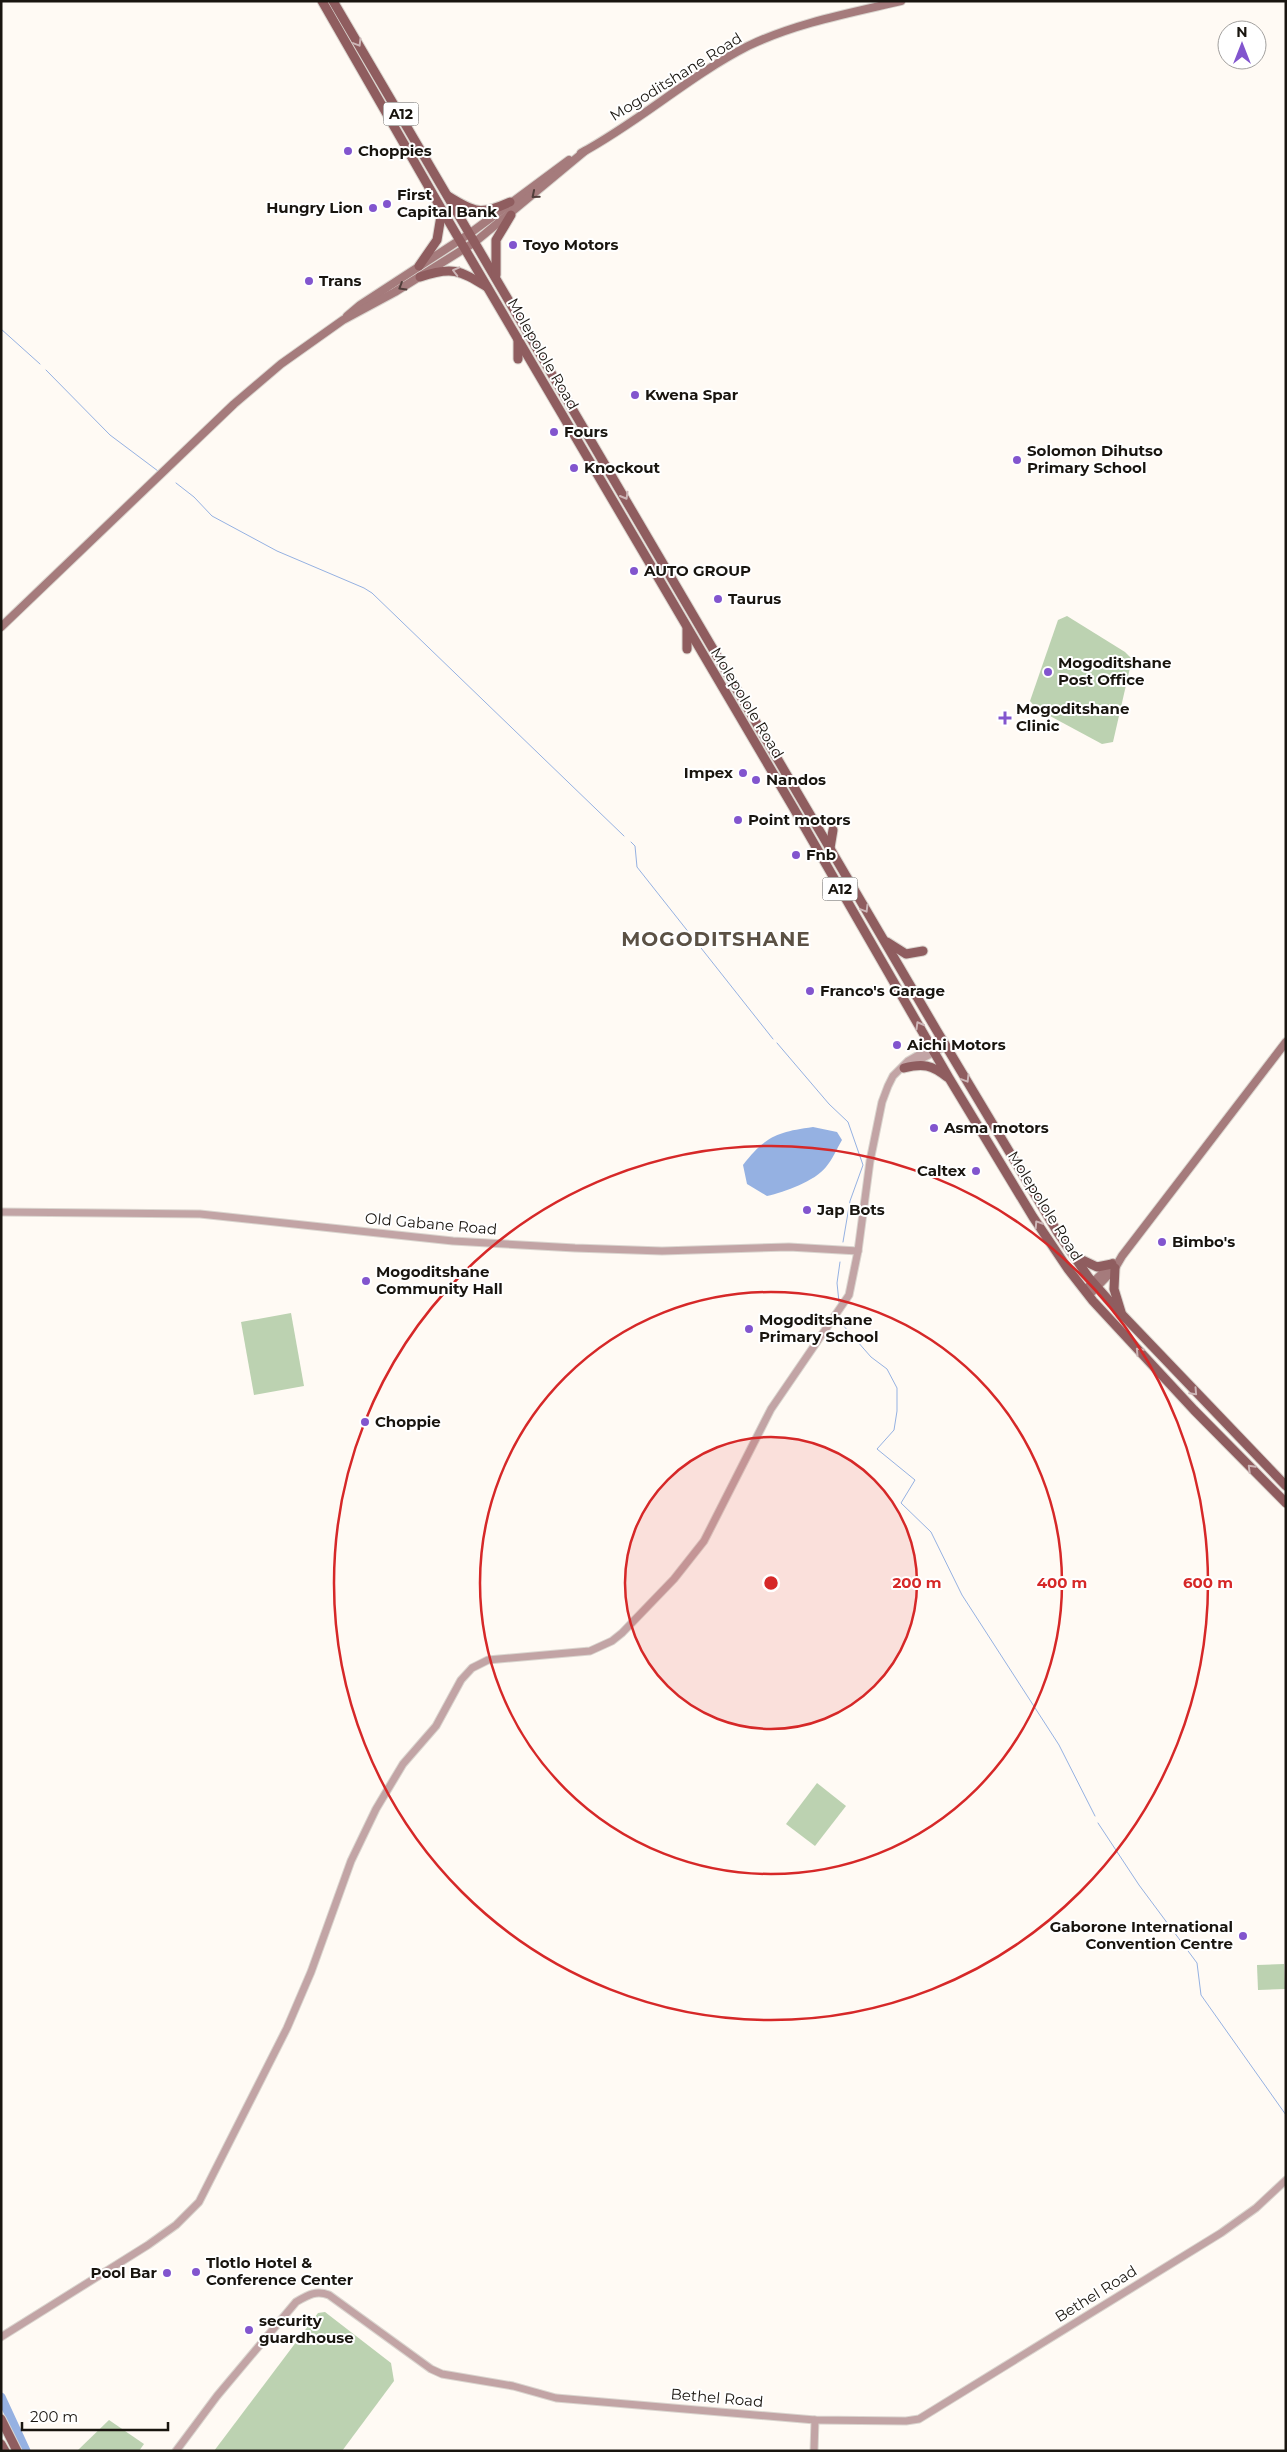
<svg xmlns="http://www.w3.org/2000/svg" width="1287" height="2452" font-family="Montserrat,sans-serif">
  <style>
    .green { fill: #bcd2b1 }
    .water { fill: #95b1e2 }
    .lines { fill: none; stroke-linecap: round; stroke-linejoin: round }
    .stream { stroke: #95b1e2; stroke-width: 1 }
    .river { stroke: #95b1e2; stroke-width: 9 }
    .tertiary-casing { stroke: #dad5cf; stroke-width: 9 }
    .secondary-casing { stroke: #dad5cf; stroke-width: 10 }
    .primary-casing { stroke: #dad5cf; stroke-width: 11 }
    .tertiary { stroke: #c2a4a5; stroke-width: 7 }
    .secondary { stroke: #a57b7c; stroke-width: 8 }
    .primary { stroke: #8f5d5f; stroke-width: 9 }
    .oneway { stroke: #cdb6b7 }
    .oneway2 { stroke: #513e3b }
    .ring { fill: none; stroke: #d62828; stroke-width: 2.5 }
    .poi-dot { fill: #8255ce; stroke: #fff; stroke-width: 2 }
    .labels { text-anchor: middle; stroke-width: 4; stroke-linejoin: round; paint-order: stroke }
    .shield { fill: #fff; stroke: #5e5b57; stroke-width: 1 }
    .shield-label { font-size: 14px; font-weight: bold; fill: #19150f }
    .street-label { font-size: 15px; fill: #19150f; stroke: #fff }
    .poi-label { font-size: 15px; font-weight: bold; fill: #19150f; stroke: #fff; text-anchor: start }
    .district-label { font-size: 20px; font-weight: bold; letter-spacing: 1px; fill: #5b5145; stroke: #fff }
    .centre { fill: #d62828; stroke: #fff; stroke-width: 2.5 }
    .ring-label { font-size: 15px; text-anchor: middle; font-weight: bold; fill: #d62828; stroke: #fff; stroke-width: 4; stroke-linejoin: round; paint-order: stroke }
  </style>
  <rect width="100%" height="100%" fill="#fffaf4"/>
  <!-- green -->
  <g class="green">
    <path d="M 1067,616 L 1125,652 L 1132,659 L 1113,742 L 1102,744 L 1037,709 L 1030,701 L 1058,620 Z"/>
    <path d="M 291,1313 L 304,1386 L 254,1395 L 241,1322 Z"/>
    <path d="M 817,1783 L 846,1806 L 815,1846 L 786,1824 Z"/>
    <path d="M 1284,1964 L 1285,1989 L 1258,1990 L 1257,1965 Z"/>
    <path d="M 325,2312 L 391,2363 L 394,2381 L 342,2451 L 214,2451 L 318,2313 Z"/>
    <path d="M 109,2420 L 144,2444 L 139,2451 L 77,2451 Z"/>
  </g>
  <!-- water -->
  <path class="water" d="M 813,1127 L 837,1132 L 842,1140 C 837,1148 833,1159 826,1167 C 815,1181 785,1192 767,1196 L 747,1184 L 743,1165 C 766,1136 777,1132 813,1127 Z"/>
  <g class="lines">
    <!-- stream -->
    <g class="stream">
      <path d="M 1,329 L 40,364"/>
      <path d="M 46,370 L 110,435 L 158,471"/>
      <path d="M 176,483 L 194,497 L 212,516 L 277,551 L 364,588 L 372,593 L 624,836"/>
      <path d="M 631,842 L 635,846 L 637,867 L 773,1039"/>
      <path d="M 777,1043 L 829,1104 L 848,1122 L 863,1165 L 850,1201 L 843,1242"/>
      <path d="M 839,1302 L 837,1283 L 840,1262"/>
      <path d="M 842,1324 L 871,1357 L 887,1369 L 897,1388 L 897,1411 L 894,1430 L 877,1449 L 915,1480 L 901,1503 L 931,1532 L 962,1595 L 1059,1745 L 1095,1816"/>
      <path d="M 1098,1823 L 1139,1885 L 1197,1963 L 1201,1995 L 1286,2115"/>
    </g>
    <!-- river -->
    <path class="river" d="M 1,2397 L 26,2451"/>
    <!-- tertiary casing -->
    <g class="tertiary-casing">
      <g id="tertiary">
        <path d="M 908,1066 L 946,1046"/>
        <path d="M 1,1212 L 200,1214 L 453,1241 L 575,1248 L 662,1251 L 789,1247 L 858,1251"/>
        <path d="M 1,2337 L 148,2245 L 176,2225 L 199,2202 L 287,2028 L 311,1972 L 351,1861 L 376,1809 L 403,1764 L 436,1726 L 461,1680 L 472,1668 L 488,1660 L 590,1651 L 612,1641 L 622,1633 L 674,1579 L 704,1541 L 771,1409 L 849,1295 L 858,1251 L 870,1161 L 882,1102 L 888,1086 L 893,1076 L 908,1061 L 943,1041"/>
        <path d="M 176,2451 L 217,2396 L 296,2302 C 308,2295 316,2290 329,2295 L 431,2369 L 442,2374 L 513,2386 L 556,2398 L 815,2420 L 906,2421 L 919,2419 L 1221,2233 L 1256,2208 L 1286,2180"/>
        <path d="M 814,2451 L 815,2420"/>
      </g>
    </g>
    <!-- secondary casing -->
    <g class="secondary-casing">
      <g id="secondary">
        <path d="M 581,153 C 639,122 689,76 748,46 C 796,23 850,13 901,1"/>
        <path d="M 347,316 L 360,305 L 469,234 L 569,160"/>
        <path d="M 1,627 L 234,404 L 281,364 L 343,320 L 395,292 L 475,242 L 585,151"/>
        <path d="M 1085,1290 L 1113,1263"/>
        <path d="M 1089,1295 L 1115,1268 L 1122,1256 L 1286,1042"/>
      </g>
    </g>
    <!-- primary casing -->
    <g class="primary-casing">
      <g id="primary">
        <path d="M 322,1 L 442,210 L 793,807 L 949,1078 L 1033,1217 L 1068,1269 L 1093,1301 L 1194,1410 L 1286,1503"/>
        <path d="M 333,1 L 937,1031 L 1058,1233 L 1089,1278 L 1112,1304 L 1286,1486"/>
        <path d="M 448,196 C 475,213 481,215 510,202"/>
        <path d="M 419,266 L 437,240 L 442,210"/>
        <path d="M 496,275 L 496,240 L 511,215"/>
        <path d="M 420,277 C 452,266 459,270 487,287"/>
        <path d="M 518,359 L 518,339"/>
        <path d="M 687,629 L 687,649"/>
        <path d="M 830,848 L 833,830"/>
        <path d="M 887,942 L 906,954 L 923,951"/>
        <path d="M 904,1068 C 923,1063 932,1065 947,1077"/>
        <path d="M 1076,1257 L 1097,1267 L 1112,1264"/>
        <path d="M 1115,1268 L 1114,1289 L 1121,1312"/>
        <path d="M 1,2419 L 17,2451"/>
        <path d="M 1,2444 L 5,2451"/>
      </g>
    </g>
    <!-- tertiary -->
    <use href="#tertiary" class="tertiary"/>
    <!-- secondary -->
    <use href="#secondary" class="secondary"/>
    <!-- primary -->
    <use href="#primary" class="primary"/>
  </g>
  <!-- one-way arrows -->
  <defs><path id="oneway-chevron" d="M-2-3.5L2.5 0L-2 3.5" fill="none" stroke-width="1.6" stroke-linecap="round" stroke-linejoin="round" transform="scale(1.25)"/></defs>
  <g class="oneway">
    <use href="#oneway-chevron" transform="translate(358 43) rotate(59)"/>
    <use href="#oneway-chevron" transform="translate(456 271) rotate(-166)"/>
    <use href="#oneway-chevron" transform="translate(625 496) rotate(60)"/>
    <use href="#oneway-chevron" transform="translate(865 909) rotate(59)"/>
    <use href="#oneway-chevron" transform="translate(919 1025) rotate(-120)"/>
    <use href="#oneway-chevron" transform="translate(966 1079) rotate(59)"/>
    <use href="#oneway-chevron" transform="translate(1038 1224) rotate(-123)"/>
    <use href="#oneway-chevron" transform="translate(1139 1351) rotate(-133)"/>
    <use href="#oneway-chevron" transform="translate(1194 1392) rotate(47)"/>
    <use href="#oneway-chevron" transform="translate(1251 1468) rotate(-135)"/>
  </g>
  <g class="oneway2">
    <use href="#oneway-chevron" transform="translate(535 195) rotate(140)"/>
    <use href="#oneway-chevron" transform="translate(402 287) rotate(149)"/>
  </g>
  <!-- distance rings -->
  <circle cx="771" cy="1583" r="146" fill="#d62828" fill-opacity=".12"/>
  <g class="ring">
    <circle cx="771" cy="1583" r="146"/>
    <circle cx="771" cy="1583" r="291"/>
    <circle cx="771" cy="1583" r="437"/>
  </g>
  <!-- markers -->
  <g class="poi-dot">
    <circle cx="348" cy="151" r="5"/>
    <circle cx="387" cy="204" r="5"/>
    <circle cx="373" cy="208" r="5"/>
    <circle cx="513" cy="245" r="5"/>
    <circle cx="309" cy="281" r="5"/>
    <circle cx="635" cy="395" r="5"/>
    <circle cx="554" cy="432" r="5"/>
    <circle cx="1017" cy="460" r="5"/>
    <circle cx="574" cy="468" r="5"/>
    <circle cx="634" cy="571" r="5"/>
    <circle cx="718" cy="599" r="5"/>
    <circle cx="1048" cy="672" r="5"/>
    <path d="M1002.5 710.5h5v5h5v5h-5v5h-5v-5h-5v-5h5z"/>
    <circle cx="743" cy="773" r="5"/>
    <circle cx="756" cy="780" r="5"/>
    <circle cx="738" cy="820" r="5"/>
    <circle cx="796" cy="855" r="5"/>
    <circle cx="810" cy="991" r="5"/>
    <circle cx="897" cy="1045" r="5"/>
    <circle cx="934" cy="1128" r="5"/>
    <circle cx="976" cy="1171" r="5"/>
    <circle cx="807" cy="1210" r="5"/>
    <circle cx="1162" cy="1242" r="5"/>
    <circle cx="366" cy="1281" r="5"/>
    <circle cx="749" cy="1329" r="5"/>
    <circle cx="365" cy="1422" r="5"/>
    <circle cx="1243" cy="1936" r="5"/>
    <circle cx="196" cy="2272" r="5"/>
    <circle cx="167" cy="2273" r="5"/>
    <circle cx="249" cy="2330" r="5"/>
  </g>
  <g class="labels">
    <!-- shield labels -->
    <g class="shield">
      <rect x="383.5" y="102.5" width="35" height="23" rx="4"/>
      <rect x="822.5" y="877.5" width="35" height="23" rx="4"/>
    </g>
    <g class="shield-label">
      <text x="401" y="119">A12</text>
      <text x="840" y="894">A12</text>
    </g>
    <!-- street labels -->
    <g class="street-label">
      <text transform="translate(676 77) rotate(-32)" y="5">Mogoditshane Road</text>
      <text transform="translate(543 354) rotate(60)" y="5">Molepolole Road</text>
      <text transform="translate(747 703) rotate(59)" y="5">Molepolole Road</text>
      <text transform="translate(1045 1206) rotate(58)" y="5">Molepolole Road</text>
      <text transform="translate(431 1224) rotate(5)" y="5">Old Gabane Road</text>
      <text transform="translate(1096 2294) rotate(-32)" y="5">Bethel Road</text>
      <text transform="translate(717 2398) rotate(5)" y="5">Bethel Road</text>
    </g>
    <!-- poi labels -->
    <g class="poi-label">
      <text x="358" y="156">Choppies</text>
      <text x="397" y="200">First<tspan x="397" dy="17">Capital Bank</tspan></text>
      <text x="363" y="213" text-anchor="end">Hungry Lion</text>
      <text x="523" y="250">Toyo Motors</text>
      <text x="319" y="286">Trans</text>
      <text x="645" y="400">Kwena Spar</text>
      <text x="564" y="437">Fours</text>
      <text x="1027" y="456">Solomon Dihutso<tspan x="1027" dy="17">Primary School</tspan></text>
      <text x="584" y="473">Knockout</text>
      <text x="644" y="576">AUTO GROUP</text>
      <text x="728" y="604">Taurus</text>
      <text x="1058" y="668">Mogoditshane<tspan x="1058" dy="17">Post Office</tspan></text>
      <text x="1016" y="714">Mogoditshane<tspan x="1016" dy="17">Clinic</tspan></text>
      <text x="733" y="778" text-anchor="end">Impex</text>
      <text x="766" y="785">Nandos</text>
      <text x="748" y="825">Point motors</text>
      <text x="806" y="860">Fnb</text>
      <text x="820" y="996">Franco's Garage</text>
      <text x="907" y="1050">Aichi Motors</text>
      <text x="944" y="1133">Asma motors</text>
      <text x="966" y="1176" text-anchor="end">Caltex</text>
      <text x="817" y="1215">Jap Bots</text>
      <text x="1172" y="1247">Bimbo's</text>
      <text x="376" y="1277">Mogoditshane<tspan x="376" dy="17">Community Hall</tspan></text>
      <text x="759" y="1325">Mogoditshane<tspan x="759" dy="17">Primary School</tspan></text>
      <text x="375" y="1427">Choppie</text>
      <text x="1233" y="1932" text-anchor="end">Gaborone International<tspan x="1233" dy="17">Convention Centre</tspan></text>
      <text x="206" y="2268">Tlotlo Hotel &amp;<tspan x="206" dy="17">Conference Center</tspan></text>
      <text x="157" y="2278" text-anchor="end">Pool Bar</text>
      <text x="259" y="2326">security<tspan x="259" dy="17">guardhouse</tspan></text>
    </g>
    <!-- district labels -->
    <g class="district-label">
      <text x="716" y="946">MOGODITSHANE</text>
    </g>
  </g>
  <circle cx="771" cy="1583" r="8" class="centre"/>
  <g class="ring-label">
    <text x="917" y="1588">200 m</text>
    <text x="1062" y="1588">400 m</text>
    <text x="1208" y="1588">600 m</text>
  </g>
  <!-- border -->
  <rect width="1287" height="2452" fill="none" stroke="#19150f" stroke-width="5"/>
  <!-- north arrow -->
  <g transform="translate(1242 45)"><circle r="24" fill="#ffffff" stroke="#a3a19f"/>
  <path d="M0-4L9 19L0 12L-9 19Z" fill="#8255ce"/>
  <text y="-8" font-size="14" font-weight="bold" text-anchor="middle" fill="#19150f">N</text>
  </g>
  <!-- scale -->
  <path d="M22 2422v8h146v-8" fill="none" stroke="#19150f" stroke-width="2.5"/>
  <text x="30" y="2422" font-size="15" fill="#19150f" stroke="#ffffff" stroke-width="4" paint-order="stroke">200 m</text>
</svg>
